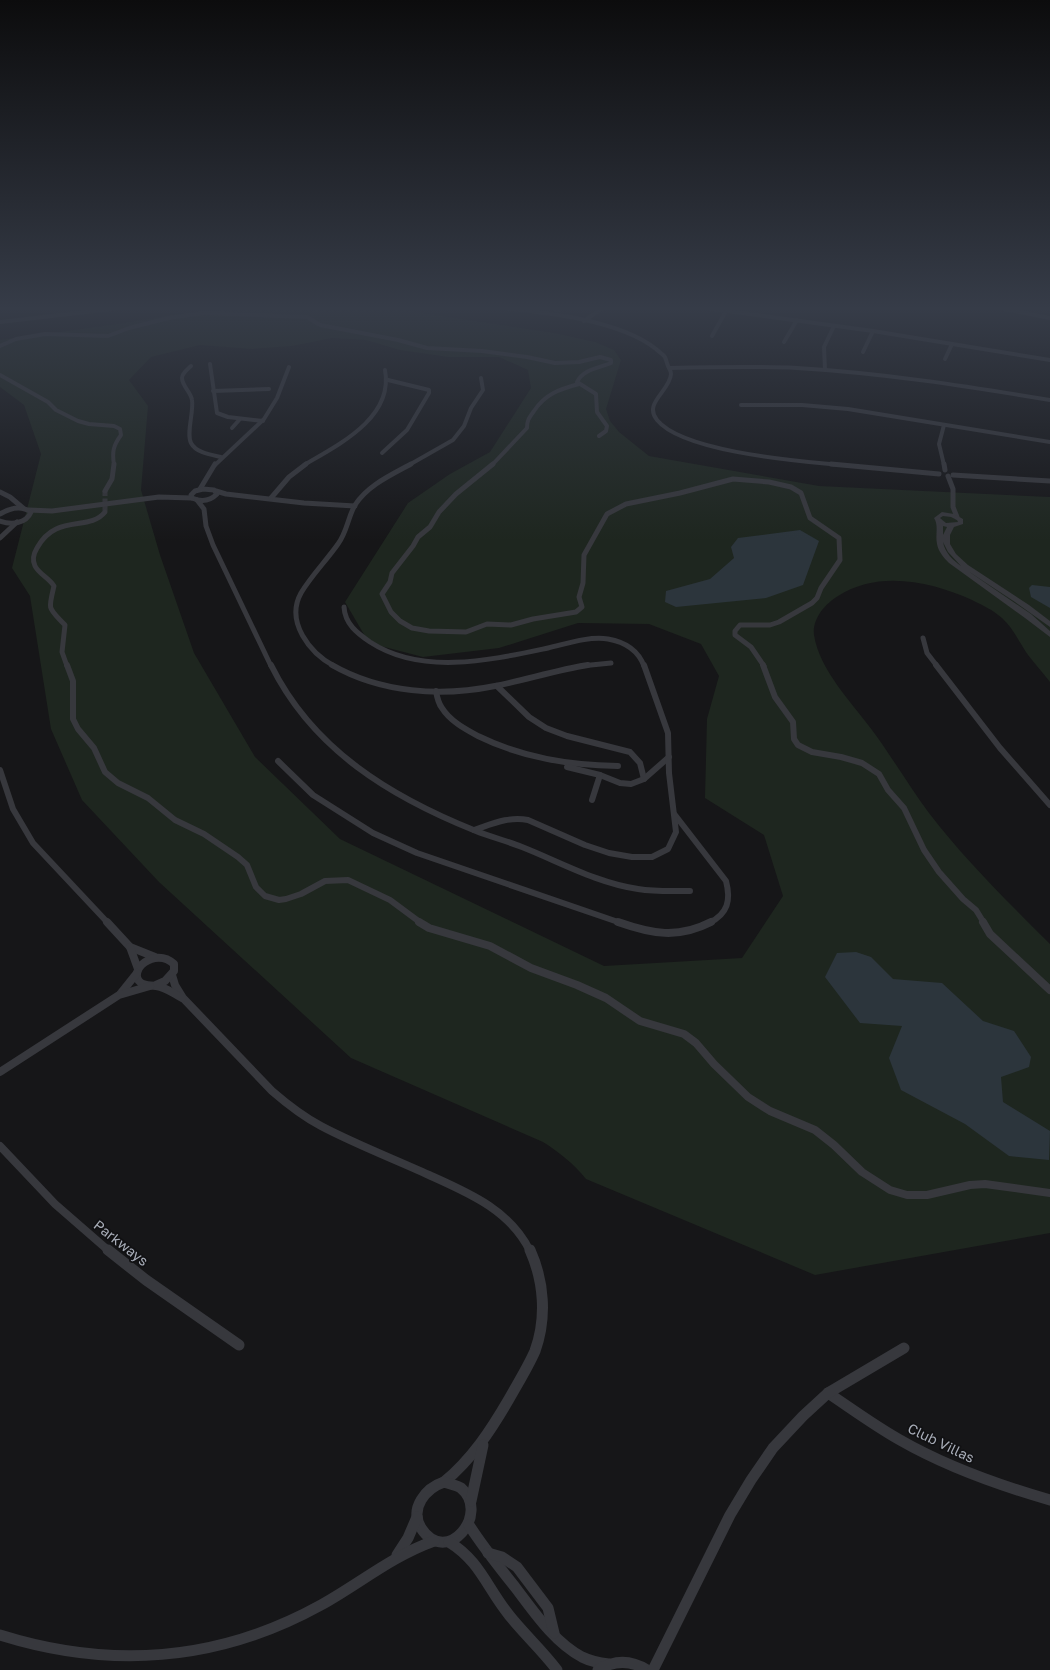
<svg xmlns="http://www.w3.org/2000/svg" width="1050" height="1670" font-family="'Golos Text',sans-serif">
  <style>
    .green { fill: #1e261f; fill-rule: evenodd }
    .water { fill: #2c353c }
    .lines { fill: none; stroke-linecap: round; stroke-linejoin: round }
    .minor-tunnel { stroke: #333438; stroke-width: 5; stroke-dasharray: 5 2.5; stroke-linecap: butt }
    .minor-far4 { stroke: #37383d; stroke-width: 4 }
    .minor-far3 { stroke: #37383d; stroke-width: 5 }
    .minor-far2 { stroke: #37383d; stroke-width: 6 }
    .minor-far1 { stroke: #37383d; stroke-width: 8 }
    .minor { stroke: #37383d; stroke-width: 11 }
    .tertiary { fill: #37383d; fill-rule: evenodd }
    .labels { text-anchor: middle; stroke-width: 3.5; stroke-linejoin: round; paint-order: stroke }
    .near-street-label { font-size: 14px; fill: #a8adb8; stroke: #111113 }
  </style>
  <rect width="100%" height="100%" fill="#161618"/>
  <!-- green -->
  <path class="green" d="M 394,307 L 422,313 L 554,333 L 595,342 L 614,350 L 621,360 L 606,409 L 610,421 L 619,432 L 649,456 L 819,486 L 1050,497 L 1050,682 C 1043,673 1035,664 1028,655 C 1019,642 1013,628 1002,618 C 993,610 982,605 972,600 C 931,581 878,570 838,596 C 825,604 812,619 814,635 C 819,669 852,703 872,730 C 892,757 909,786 929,813 C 965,860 1009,903 1050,944 L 1050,1233 L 815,1275 L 586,1179 C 574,1164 559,1152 543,1142 L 351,1058 L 159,882 L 82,800 L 51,729 L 30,596 L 12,568 L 41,454 L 24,405 L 0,387 L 0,340 L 118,324 L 171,315 L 236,308 ZM 332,338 L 366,340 L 400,350 L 448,357 L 499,357 L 528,370 L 531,388 L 490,452 L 450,474 L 408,503 L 345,602 L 369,643 L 423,657 L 499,648 L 578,623 L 649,624 L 701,644 L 719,676 L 707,719 L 705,798 L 764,835 L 783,896 L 742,958 L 604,966 L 340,839 L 255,757 L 194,653 L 160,555 L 141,490 L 148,406 L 129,380 L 151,357 L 200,345 L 252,349 L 292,346 Z"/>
  <!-- water -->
  <g class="water">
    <path d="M 800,530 L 819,541 L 803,585 L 766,598 L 676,607 L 665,602 L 666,591 L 710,579 L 734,558 L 731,547 L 738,538 Z"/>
    <path d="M 1032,585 L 1050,587 L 1050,608 L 1031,597 L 1029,588 Z"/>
    <path d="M 856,952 L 871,957 L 893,979 L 942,983 L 983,1021 L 1014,1031 L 1031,1057 L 1029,1067 L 1001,1077 L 1003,1102 L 1050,1131 L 1049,1160 L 1009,1156 L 965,1124 L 901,1090 L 889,1058 L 902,1026 L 860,1023 L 825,977 L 837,953 Z"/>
  </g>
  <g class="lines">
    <!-- minor-tunnel -->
    <path class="minor-tunnel" d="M 105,491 L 105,512"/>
    <!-- minor-far4 -->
    <g class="minor-far4">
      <path d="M 493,307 C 541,312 618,319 656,349 C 659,352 663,354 665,357 C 666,360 667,363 668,366 C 669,368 671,371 671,374 C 670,391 643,403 657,420 C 683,452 798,461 840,465"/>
      <path d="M 698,307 L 873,331 L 1050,360"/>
      <path d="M 994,307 L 1050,318"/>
      <path d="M 549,308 L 559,310"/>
      <path d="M 584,321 L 604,307"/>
      <path d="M 0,322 L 129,307"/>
      <path d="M 712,336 L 726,311"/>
      <path d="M 784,342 L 797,320"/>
      <path d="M 0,346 L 16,339 L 45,334 L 108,336 L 129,328 L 169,318 L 203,313 L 307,317 L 320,325 L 398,340 L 427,348 L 482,351 L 527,357 L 555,363 L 579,362 L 600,357 L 611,360 L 611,363 C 599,368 583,369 577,382 L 596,394 L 597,412 L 607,426 L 606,431 L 599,436"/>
      <path d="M 863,352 L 873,331"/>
      <path d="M 945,359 L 952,344"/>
      <path d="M 210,364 L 217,413 L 228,417 L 263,421"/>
      <path d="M 191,366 C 188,369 182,373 182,378 C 182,386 191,392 192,400 C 194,412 186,433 191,443 C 196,453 212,455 221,457"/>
      <path d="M 670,368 C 712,367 755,366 797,368 C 882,373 966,386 1050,400"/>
      <path d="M 825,370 L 824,347 L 834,326"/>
      <path d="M 0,375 L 48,402 L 56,410 L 78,421 L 89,424 L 114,426 L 120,429 L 121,435 C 113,446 112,452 114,465"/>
      <path d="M 213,391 L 269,389"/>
      <path d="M 741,405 L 802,405 L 848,409 L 1050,442"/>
      <path d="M 232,428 L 240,419"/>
      <path d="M 382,453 L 407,430 L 429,393 L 429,390 L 388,380"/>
      <path d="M 215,465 L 264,419 L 277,398 L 289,367"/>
      <path d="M 304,465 C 338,445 394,418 385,370"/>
      <path d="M 409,465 L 453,440 L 464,426 L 471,408 L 483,390 L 481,378"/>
      <path d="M 492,465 L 527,428 C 527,420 529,418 534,411 C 545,394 560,389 579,384"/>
      <path d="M 944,465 L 939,444 L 944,425"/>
    </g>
    <!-- minor-far3 -->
    <g class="minor-far3">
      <path d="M 493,464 L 456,494 L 439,512 L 430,527 L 418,537 L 413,546 L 392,573 L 390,582 L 382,594 L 391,612 L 400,621 L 412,628 L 429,631 L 466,632 L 487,624 L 511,625 L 533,619 L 576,612 L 582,607 L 579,597 L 583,583 L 584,555 L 607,514 L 626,504 L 680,493 L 733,479 L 769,482 L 791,487 L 801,493 L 810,518 L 839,538 L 840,560 L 821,588 L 817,598 L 812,603 L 779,622 L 770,625 L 740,625 L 735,631 L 735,635 L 751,647 L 764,666"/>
      <path d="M 831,464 L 939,474"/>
      <path d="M 944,464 L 945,470"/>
      <path d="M 953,475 L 1050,481"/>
      <path d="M 948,476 L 953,489 L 953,507 L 957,517"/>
      <path d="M 200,489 L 215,464"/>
      <path d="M 203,489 L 214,490 L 217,494 C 210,501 201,502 192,498 L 191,495 L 195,491 Z"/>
      <path d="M 105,491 L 112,479 L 114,464"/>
      <path d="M 216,491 L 226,494 L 304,503 L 355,506"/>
      <path d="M 0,492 L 10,497 L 23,508"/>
      <path d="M 271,498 L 289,477 L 306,464"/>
      <path d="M 197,500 L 204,509 L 206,526 L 213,545 L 271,666"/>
      <path d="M 29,510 L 52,511 L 159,497 L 192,498"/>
      <path d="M 0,514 C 10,508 21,505 31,512 C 26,524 11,525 0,521"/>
      <path d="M 0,538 L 17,522"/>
      <path d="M 344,607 C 345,624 357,633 370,642 C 422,676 491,660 548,648 C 566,644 588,636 608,639 C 625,642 638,650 644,666"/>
      <path d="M 923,638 L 927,653 L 937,666"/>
      <path d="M 67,666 L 62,652 L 65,625 C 48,607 48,611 54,586 C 49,578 39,574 35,566 C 32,560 34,553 37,548 C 56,513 89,532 105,512"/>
      <path d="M 334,666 C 310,653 285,622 301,593 C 311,576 326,561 338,544 C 347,532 348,517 355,505 C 368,485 391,475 411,464"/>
      <path d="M 581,666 L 611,663"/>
    </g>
    <!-- minor-far2 -->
    <g class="minor-far2">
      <path d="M 67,665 L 73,681 L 73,719 L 78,729 L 94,748 L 105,772 L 118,783 L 148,798 L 175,820 L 204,834 L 238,857 L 247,865 L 256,887 L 265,896 L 279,900 L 286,899 L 301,894 L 325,881 L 348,880 L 390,900 L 421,923"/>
      <path d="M 271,665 C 313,750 391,797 476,831 C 491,837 507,841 522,847 C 560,862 597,883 638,889 C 656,892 673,891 690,891"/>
      <path d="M 332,665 C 381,693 441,697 495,686 C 526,680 556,670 588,665"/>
      <path d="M 763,665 L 775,697 L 793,722 L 794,739 L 798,745 L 812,752 L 841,757 L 862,763 L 879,774 L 888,790 L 904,808 L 924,850 L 939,872 L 963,899 L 976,910 L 984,923"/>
      <path d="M 936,665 L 1000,748 L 1050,805"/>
      <path d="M 497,686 L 529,717 L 546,728 L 567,736 L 630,752 L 640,763 L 644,779"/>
      <path d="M 436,691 C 437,697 438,703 442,708 C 450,721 465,729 478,736 C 523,758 569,765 618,766"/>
      <path d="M 278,761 L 313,795 L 373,833 L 417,853 L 621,923"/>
      <path d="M 567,767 L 600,775 L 620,783 L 631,784 L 644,779 L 669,757"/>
      <path d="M 0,770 L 13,809 L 33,843 L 108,923"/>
      <path d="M 592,800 L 600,775"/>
      <path d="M 675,815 L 726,881 C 731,900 728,914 709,923"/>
      <path d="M 474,830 C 492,824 509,816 528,820 L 585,845 L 609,853 L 632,857 L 652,857 L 668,849 L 676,832 L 669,773 L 668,733 L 644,665"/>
    </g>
    <!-- minor-far1 -->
    <g class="minor-far1">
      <path d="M 107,922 L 130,947 L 155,957"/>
      <path d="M 419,922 L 429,928 L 490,946 L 531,968 L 577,985 L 606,998 L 640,1021 L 684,1034 L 696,1043 L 714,1064 L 748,1097 L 770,1111 L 815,1130 L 834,1145 L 862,1172 L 890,1190 L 907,1195 L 927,1195 L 970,1185 L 985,1184 L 1050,1193"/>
      <path d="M 618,922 C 652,934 678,939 711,922"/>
      <path d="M 983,922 L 990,934 L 1050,990"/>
      <path d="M 130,947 L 138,969"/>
      <path d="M 172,975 L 175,985 L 183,998 L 272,1091 C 287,1104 304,1117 321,1126 C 355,1144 394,1159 429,1175 C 469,1193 510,1210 530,1251"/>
      <path d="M 156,985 L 165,981 L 174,971 L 174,964 C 155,946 126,971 141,983 C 145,986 151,985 156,986 C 166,987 174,994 182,998"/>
      <path d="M 121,993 L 137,973"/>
      <path d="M 0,1072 L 119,995 L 150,986"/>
      <path d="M 0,1146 L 55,1204 L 109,1251"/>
    </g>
    <!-- minor -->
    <g class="minor">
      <path d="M 108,1250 L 146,1280 L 239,1345"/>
      <path d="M 828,1393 C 852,1409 875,1426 900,1440 C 947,1467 998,1485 1050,1500"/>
      <path d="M 444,1482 C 472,1459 491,1430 509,1399 C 518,1383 528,1367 535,1351 C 547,1318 544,1281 530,1250"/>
      <path d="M 444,1482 C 449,1484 457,1485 461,1488 C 491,1513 447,1568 421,1528 C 409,1508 426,1488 444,1482 Z"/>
      <path d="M 471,1501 L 483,1445"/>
      <path d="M 469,1525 C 483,1547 499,1567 515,1587 C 534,1612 554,1642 582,1657 C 590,1661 600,1663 609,1664"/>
      <path d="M 449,1542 C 480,1561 487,1588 509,1615 C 524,1634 542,1650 557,1670"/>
      <path d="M 488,1553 L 502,1557 L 517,1567 L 548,1608 L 554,1633"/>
      <path d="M 397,1555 L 408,1538 L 417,1517"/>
      <path d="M 0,1635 C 112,1670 218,1662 321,1605 C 359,1584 392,1556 434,1541"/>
      <path d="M 598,1670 C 614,1660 631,1660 647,1670"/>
      <path d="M 653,1670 L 730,1515 L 751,1480 L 773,1448 L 803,1416 L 828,1393 L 904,1348"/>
    </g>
    <!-- tertiary -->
    <path class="tertiary" d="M 942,512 L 954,514 L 963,519 L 963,524 L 954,527 L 950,535 L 950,544 L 956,554 L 968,565 L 1029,605 L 1050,621 L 1050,627 L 1015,602 L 968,571 L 1031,614 L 1050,631 L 1050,637 L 1025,618 L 949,563 C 944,558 938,551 937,544 C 935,534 939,526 934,518 ZM 943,516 L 951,517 L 957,520 L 958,522 L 946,523 L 940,518 ZM 943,526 L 947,527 L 943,535 ZM 943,542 L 948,552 L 961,566 C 953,560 945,553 943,542 Z"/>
  </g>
  <!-- sky -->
  <linearGradient id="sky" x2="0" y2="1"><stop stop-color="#0c0c0d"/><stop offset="0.57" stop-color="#363c48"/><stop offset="1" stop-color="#363c48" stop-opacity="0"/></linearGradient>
  <rect width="1050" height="541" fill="url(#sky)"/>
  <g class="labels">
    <!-- near-street labels -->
    <g class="near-street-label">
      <text transform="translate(121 1243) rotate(38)" y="5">Parkways</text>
      <text transform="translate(941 1443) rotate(26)" y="5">Club Villas</text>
    </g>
  </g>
</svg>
